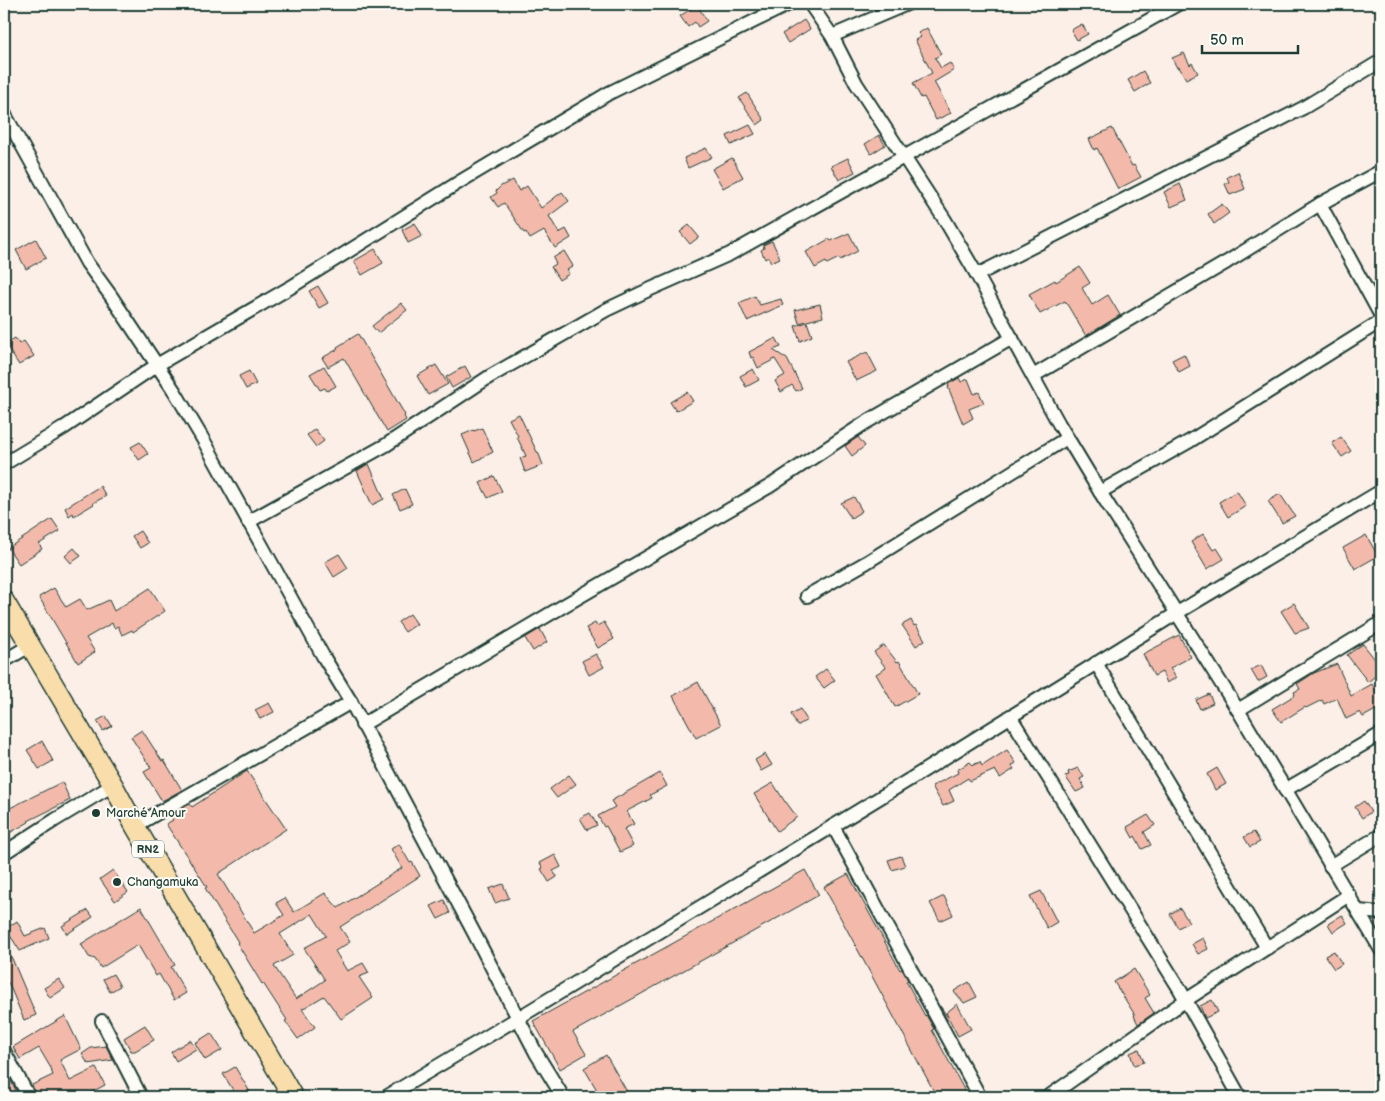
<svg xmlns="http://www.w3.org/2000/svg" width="1385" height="1101" font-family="'Balsamiq Sans',sans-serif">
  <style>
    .building { fill: #f3baab; stroke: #1f3d34; fill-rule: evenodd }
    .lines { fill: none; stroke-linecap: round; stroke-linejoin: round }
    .minor-casing { stroke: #1f3d34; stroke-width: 16 }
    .highway-casing { stroke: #1f3d34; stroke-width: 22 }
    .minor { stroke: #fdfcf7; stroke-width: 12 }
    .highway { stroke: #f9deab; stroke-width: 19 }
    .poi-dot { fill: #1f3d34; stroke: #fdfcf7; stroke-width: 2 }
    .labels { text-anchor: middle; stroke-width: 4; stroke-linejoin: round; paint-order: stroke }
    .shield { fill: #fdfcf7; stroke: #62766e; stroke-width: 1 }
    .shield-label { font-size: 11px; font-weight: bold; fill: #1f3d34 }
    .poi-label { font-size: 12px; fill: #1f3d34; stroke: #fdfcf7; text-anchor: start }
  </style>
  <rect width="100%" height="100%" fill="#fbefe8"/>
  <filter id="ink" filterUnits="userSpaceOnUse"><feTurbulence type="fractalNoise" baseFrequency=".02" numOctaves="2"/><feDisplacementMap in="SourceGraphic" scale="10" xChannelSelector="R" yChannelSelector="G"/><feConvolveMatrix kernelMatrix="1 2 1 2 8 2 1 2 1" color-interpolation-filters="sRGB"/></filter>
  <g filter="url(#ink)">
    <!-- building -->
    <g class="building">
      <path d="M 697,5 L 707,21 L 698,27 L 695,22 L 688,27 L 680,16 Z"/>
      <path d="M 804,20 L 810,29 L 788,43 L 782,34 Z"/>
      <path d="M 1082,24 L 1088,34 L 1077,40 L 1071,30 Z"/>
      <path d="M 927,28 L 941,54 L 935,58 L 941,68 L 950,63 L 954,70 L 934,82 L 951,113 L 936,120 L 924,97 L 921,98 L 913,83 L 932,73 L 915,40 L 921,37 L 918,33 Z"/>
      <path d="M 1184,53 L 1190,65 L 1192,63 L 1198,73 L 1186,79 L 1179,67 L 1177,68 L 1172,58 Z"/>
      <path d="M 1143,71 L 1150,83 L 1135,92 L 1128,80 Z"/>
      <path d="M 747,93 L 764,120 L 757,125 L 739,98 Z"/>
      <path d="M 750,125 L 755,134 L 731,145 L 727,136 Z"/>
      <path d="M 1112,128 L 1132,166 L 1134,165 L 1141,177 L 1118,189 L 1097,148 L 1094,150 L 1089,139 Z"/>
      <path d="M 879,135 L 885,145 L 871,154 L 865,144 Z"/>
      <path d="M 706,148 L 712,157 L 688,168 L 684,158 Z"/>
      <path d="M 732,158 L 743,177 L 723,188 L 712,169 Z"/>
      <path d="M 848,158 L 855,172 L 839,180 L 831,166 Z"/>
      <path d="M 1238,172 L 1245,189 L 1230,195 L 1225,184 L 1229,182 L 1227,177 Z"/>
      <path d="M 513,180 L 519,191 L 527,186 L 541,208 L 562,192 L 569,201 L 549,216 L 559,233 L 566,229 L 571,238 L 555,248 L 544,231 L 530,239 L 526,232 L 524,233 L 504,203 L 498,207 L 491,197 L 497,193 L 496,191 L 501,186 Z"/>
      <path d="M 1180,184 L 1187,200 L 1171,207 L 1164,192 Z"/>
      <path d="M 1222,204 L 1229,213 L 1214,224 L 1208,214 Z"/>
      <path d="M 415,223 L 422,236 L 408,243 L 402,230 Z"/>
      <path d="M 689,225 L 699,237 L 690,244 L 680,232 Z"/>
      <path d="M 849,233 L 858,251 L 840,260 L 839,258 L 827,264 L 826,262 L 815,268 L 806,252 L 829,239 L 831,241 Z"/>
      <path d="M 36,239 L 46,258 L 26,269 L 16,250 Z"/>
      <path d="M 772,241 L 780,258 L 771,262 L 768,257 L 765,259 L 761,250 L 764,248 L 763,245 Z"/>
      <path d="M 375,249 L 383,263 L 362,275 L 354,261 Z"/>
      <path d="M 564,251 L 573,266 L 567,270 L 569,274 L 559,280 L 551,267 L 556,264 L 553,258 Z"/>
      <path d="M 1080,267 L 1090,283 L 1082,288 L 1092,305 L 1108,295 L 1120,315 L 1086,336 L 1065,301 L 1040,314 L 1029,294 L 1055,280 L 1056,282 Z"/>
      <path d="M 318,286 L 328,303 L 319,308 L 309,291 Z"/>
      <path d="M 755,296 L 760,305 L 781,299 L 783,305 L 747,321 L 739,303 Z"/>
      <path d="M 401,303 L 407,310 L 378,333 L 372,326 Z"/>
      <path d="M 820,304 L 823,317 L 799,323 L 795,310 Z"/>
      <path d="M 807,322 L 812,336 L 800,341 L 795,326 Z"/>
      <path d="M 358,334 L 405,415 L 404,416 L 406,420 L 387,432 L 344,358 L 328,367 L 322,358 L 338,349 L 337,347 Z"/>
      <path d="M 15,338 L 19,344 L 24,341 L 34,356 L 19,365 L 5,344 Z"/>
      <path d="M 776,338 L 781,347 L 773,350 L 787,359 L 802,388 L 796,391 L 792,385 L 781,392 L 775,381 L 785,375 L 775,359 L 758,368 L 753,357 L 751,358 L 749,352 Z"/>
      <path d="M 867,352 L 877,371 L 856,381 L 846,362 Z"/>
      <path d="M 1184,354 L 1190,366 L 1179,372 L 1172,360 Z"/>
      <path d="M 436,365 L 448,384 L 428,395 L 417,376 Z"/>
      <path d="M 324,366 L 336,386 L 327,391 L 325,388 L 320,390 L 310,374 Z"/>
      <path d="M 465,366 L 471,377 L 452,388 L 446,377 Z"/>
      <path d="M 753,369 L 759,380 L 746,387 L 740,376 Z"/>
      <path d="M 249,371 L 256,384 L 246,389 L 239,376 Z"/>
      <path d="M 959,378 L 961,382 L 968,379 L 974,394 L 979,392 L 984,403 L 969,409 L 973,418 L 963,424 L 948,387 L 949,387 L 948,384 Z"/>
      <path d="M 687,392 L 693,401 L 676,411 L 670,402 Z"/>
      <path d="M 519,414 L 537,452 L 538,452 L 543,465 L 525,472 L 520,458 L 526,456 L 517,437 L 518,436 L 509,419 Z"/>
      <path d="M 482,428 L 493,452 L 474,462 L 462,435 L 474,430 L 474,431 Z"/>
      <path d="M 315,429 L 324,441 L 316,447 L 307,435 Z"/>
      <path d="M 858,437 L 865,446 L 852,456 L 845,446 Z"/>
      <path d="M 1341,437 L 1351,451 L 1342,457 L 1332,443 Z"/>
      <path d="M 140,442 L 148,454 L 139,460 L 131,447 Z"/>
      <path d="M 368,464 L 369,464 L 384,499 L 372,505 L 357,471 Z"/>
      <path d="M 494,476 L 502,491 L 488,498 L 480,483 Z"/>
      <path d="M 100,486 L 106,496 L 93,503 L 94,504 L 74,516 L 73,513 L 69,516 L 65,508 Z"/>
      <path d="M 405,489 L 412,504 L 400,509 L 393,495 Z"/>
      <path d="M 1237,491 L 1246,506 L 1228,517 L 1219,502 Z"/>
      <path d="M 1280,494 L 1295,516 L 1282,523 L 1268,501 Z"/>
      <path d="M 854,497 L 862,511 L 851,518 L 841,503 Z"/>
      <path d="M 52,519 L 60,531 L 39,544 L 42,549 L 19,564 L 8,548 Z"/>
      <path d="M 140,531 L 148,543 L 140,548 L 132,536 Z"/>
      <path d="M 1203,534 L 1213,550 L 1217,548 L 1224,559 L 1207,569 L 1191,542 Z"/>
      <path d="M 1366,535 L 1378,556 L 1355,569 L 1343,548 Z"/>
      <path d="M 74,548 L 81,556 L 71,563 L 65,556 Z"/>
      <path d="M 339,554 L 348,568 L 334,577 L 325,562 Z"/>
      <path d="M 54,588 L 66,607 L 80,599 L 87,610 L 109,600 L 114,611 L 150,588 L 165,611 L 133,632 L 132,630 L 122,635 L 118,626 L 114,628 L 112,623 L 86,638 L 95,652 L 78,663 L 39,597 Z"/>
      <path d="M 1294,603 L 1309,628 L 1295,633 L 1281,611 Z"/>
      <path d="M 410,614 L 417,624 L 405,632 L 398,622 Z"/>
      <path d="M 911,620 L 914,626 L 916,625 L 925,640 L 916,646 L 902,625 Z"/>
      <path d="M 604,622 L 614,639 L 598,648 L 586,628 L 595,623 L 597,626 Z"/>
      <path d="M 540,629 L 547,642 L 533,651 L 525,638 Z"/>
      <path d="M 1179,635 L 1191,657 L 1170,668 L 1176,678 L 1167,683 L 1162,672 L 1154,676 L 1143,654 Z"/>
      <path d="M 1363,644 L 1381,667 L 1381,671 L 1368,682 L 1347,655 Z"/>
      <path d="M 884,645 L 897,662 L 899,661 L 918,694 L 895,707 L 876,674 L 886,668 L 874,652 Z"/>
      <path d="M 596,654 L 604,667 L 589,675 L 582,661 Z"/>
      <path d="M 1337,664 L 1351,696 L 1372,684 L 1381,700 L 1381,707 L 1363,717 L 1360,712 L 1346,719 L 1337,698 L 1324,704 L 1322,700 L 1306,708 L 1305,707 L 1281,722 L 1272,709 L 1295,695 L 1294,692 L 1300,689 L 1297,684 L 1314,673 Z"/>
      <path d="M 1261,665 L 1267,677 L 1258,682 L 1251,670 Z"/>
      <path d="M 826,669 L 835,680 L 824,688 L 815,677 Z"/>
      <path d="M 698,682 L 721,725 L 696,738 L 673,696 Z"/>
      <path d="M 1209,694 L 1213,703 L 1200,709 L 1196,700 Z"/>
      <path d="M 269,703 L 274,712 L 260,719 L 255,710 Z"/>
      <path d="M 800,709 L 807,720 L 797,726 L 791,714 Z"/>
      <path d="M 106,716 L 112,726 L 103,731 L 97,721 Z"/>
      <path d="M 142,730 L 162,761 L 164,760 L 182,790 L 162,801 L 144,772 L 151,768 L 131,737 Z"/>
      <path d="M 42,741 L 53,761 L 39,769 L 27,750 Z"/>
      <path d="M 1007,750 L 1016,763 L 1012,766 L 1014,769 L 1000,778 L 995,770 L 970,781 L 968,778 L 949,790 L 954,801 L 943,806 L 932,786 L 958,773 L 957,770 L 970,762 L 973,765 L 980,762 L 982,766 Z"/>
      <path d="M 765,754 L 772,765 L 761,771 L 755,760 Z"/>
      <path d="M 1078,768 L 1084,777 L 1080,779 L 1085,788 L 1076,792 L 1065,776 L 1069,775 L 1068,772 Z"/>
      <path d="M 1217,768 L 1226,784 L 1215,790 L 1207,774 Z"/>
      <path d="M 247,771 L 286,829 L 218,874 L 254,933 L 284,915 L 276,903 L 285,898 L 294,912 L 325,893 L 338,908 L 402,868 L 391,849 L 399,844 L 410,863 L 412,862 L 420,876 L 340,927 L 350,942 L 335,951 L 347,971 L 363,963 L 369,973 L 359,977 L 373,998 L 341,1019 L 324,996 L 302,1009 L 315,1027 L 298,1039 L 285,1021 L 287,1020 L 263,983 L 262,984 L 237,943 L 238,942 L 205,888 L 207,887 L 166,824 L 173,820 L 170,815 L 190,804 L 192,807 ZM 312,914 L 326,936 L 304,948 L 325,980 L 296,999 L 274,966 L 293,955 L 280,934 Z"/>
      <path d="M 660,773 L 667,786 L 650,795 L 652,798 L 629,810 L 627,812 L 634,824 L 624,829 L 633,846 L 620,852 L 606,826 L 604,827 L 598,816 L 615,807 L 611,801 Z"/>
      <path d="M 569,775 L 576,784 L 557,798 L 550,789 Z"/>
      <path d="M 62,782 L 70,800 L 28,821 L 29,822 L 4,836 L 4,811 Z"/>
      <path d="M 773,783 L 785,802 L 786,802 L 797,817 L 777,831 L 754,794 Z"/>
      <path d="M 1364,801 L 1371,812 L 1362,818 L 1355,807 Z"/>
      <path d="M 590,813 L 597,825 L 587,830 L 580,818 Z"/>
      <path d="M 1148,815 L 1155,825 L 1144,832 L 1151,845 L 1142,849 L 1135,836 L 1133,838 L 1127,827 Z"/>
      <path d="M 1254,832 L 1260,842 L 1250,847 L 1244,837 Z"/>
      <path d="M 555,855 L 561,867 L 553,871 L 557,877 L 549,882 L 541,869 L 543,868 L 540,863 Z"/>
      <path d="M 901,856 L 905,866 L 892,870 L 888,860 Z"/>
      <path d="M 113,870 L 128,892 L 115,901 L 100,879 Z"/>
      <path d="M 805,870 L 819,895 L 573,1032 L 586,1054 L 560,1069 L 533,1021 Z"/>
      <path d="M 848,874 L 900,970 L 902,969 L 908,980 L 906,981 L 925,1016 L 926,1015 L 934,1029 L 932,1030 L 968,1097 L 937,1097 L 824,887 Z"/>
      <path d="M 503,884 L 509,898 L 495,903 L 489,889 Z"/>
      <path d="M 1041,891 L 1057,922 L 1047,928 L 1030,896 Z"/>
      <path d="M 944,896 L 953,915 L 940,921 L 930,903 Z"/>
      <path d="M 444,900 L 450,913 L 438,919 L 431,906 Z"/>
      <path d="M 141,907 L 175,965 L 171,967 L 186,993 L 174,1000 L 159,974 L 156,976 L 138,945 L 101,968 L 95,959 L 89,957 L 81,944 Z"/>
      <path d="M 1180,908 L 1189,922 L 1178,928 L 1170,914 Z"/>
      <path d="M 88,910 L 93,917 L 67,934 L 62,926 Z"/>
      <path d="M 1342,915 L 1347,923 L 1333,932 L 1328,924 Z"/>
      <path d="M 17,921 L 25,936 L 45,928 L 49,938 L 20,951 L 11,937 L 4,941 L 4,930 Z"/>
      <path d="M 1203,938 L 1208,949 L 1198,954 L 1192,944 Z"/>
      <path d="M 1334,951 L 1342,964 L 1334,969 L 1325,956 Z"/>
      <path d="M 11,956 L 36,1015 L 24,1020 L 9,984 L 4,978 L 4,962 Z"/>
      <path d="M 1134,969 L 1150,995 L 1145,998 L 1154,1013 L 1138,1024 L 1134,1016 L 1135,1015 L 1114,982 Z"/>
      <path d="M 113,974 L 120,986 L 110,992 L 103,979 Z"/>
      <path d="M 59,979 L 65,988 L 50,998 L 44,988 Z"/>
      <path d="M 969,982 L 977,997 L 964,1003 L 954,991 Z"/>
      <path d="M 1212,1000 L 1218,1012 L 1205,1018 L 1200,1006 Z"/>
      <path d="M 957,1004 L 971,1029 L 958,1036 L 949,1019 L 947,1020 L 940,1006 L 948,1017 L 946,1013 Z"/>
      <path d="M 65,1016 L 81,1049 L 60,1060 L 70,1081 L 96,1068 L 105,1085 L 86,1095 L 85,1093 L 77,1097 L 73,1097 L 71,1093 L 63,1097 L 37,1097 L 32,1085 L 53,1075 L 51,1070 L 52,1070 L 39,1048 L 20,1059 L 13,1047 Z"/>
      <path d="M 145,1025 L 154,1040 L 135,1051 L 131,1051 L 124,1038 Z"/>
      <path d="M 211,1033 L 222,1050 L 205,1060 L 195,1043 Z"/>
      <path d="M 190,1040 L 196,1049 L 176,1061 L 171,1052 Z"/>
      <path d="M 106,1046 L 113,1060 L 88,1064 L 82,1054 L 91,1048 Z"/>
      <path d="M 1139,1049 L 1144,1062 L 1134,1065 L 1130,1053 Z"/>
      <path d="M 606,1055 L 630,1097 L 601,1097 L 584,1068 Z"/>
      <path d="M 235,1067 L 253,1097 L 220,1097 L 233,1090 L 223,1074 Z"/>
      <path d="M 10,1080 L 20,1097 L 4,1097 L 4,1082 Z"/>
    </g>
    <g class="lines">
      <!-- minor casing -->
      <g class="minor-casing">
        <g id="minor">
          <path d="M 810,4 L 832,36 L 856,83 L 945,220 L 977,275 L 1059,424 L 1100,492 L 1238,710 L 1381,950"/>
          <path d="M 832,36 L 907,4"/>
          <path d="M 4,113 L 87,263 L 111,296 L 175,392 L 204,441 L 323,656 L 351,702 L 474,933 L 536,1053 L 563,1097"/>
          <path d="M 1320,204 L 1381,316"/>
          <path d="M 977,275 L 1303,108 L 1381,61"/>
          <path d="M 1033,376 L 1227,262 L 1320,204 L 1381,171"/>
          <path d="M 4,464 L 62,429 L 157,365 L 291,287 L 461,181 L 609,93 L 789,4"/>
          <path d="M 1100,492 L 1190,441 L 1381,321"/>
          <path d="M 248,522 L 386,445 L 489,377 L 606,310 L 644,292 L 730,254 L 1178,4"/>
          <path d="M 807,596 L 867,562 L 1067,438"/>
          <path d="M 4,661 L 31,645"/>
          <path d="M 1096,663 L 1267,948"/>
          <path d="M 1238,710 L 1381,623"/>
          <path d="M 1010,716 L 1179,988 L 1240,1097"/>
          <path d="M 362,725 L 565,605 L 770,486 L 865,423 L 1012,338"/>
          <path d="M 1285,790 L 1381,734"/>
          <path d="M 135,826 L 351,702"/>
          <path d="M 833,826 L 980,1097"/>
          <path d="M 4,853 L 55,820 L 113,785"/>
          <path d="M 1330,866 L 1381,835"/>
          <path d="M 1358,911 L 1381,913"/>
          <path d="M 102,1021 L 141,1097"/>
          <path d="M 4,1051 L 29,1097"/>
          <path d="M 386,1097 L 518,1018 L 912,778 L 1177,613 L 1381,491"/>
          <path d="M 1048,1097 L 1186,1000 L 1349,895"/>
        </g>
      </g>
      <!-- highway casing -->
      <g class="highway-casing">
        <path id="highway" d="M 4,601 L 113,785 L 135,826 L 293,1097"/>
      </g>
      <!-- minor -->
      <use href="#minor" class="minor"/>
      <!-- highway -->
      <use href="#highway" class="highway"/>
    </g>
  </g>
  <!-- markers -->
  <g class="poi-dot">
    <circle cx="96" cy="813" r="5"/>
    <circle cx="117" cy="882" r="5"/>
  </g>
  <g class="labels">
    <!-- shield labels -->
    <rect class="shield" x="132" y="840.5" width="32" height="17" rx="4"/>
    <g class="shield-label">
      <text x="148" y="853">RN2</text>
    </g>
    <!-- poi labels -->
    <g class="poi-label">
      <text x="106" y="817">Marché Amour</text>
      <text x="127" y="886">Changamuka</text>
    </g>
  </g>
  <!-- margin -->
  <rect width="1385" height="1101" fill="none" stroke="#fdfcf7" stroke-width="20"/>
  <rect x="10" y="10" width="1365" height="1081" fill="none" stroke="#1f3d34" stroke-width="2" filter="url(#ink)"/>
  <!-- scale -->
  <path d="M1202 45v8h96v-8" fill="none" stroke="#1f3d34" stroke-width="2.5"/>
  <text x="1210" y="45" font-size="15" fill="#1f3d34" stroke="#fdfcf7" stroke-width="4" paint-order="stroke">50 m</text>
</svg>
